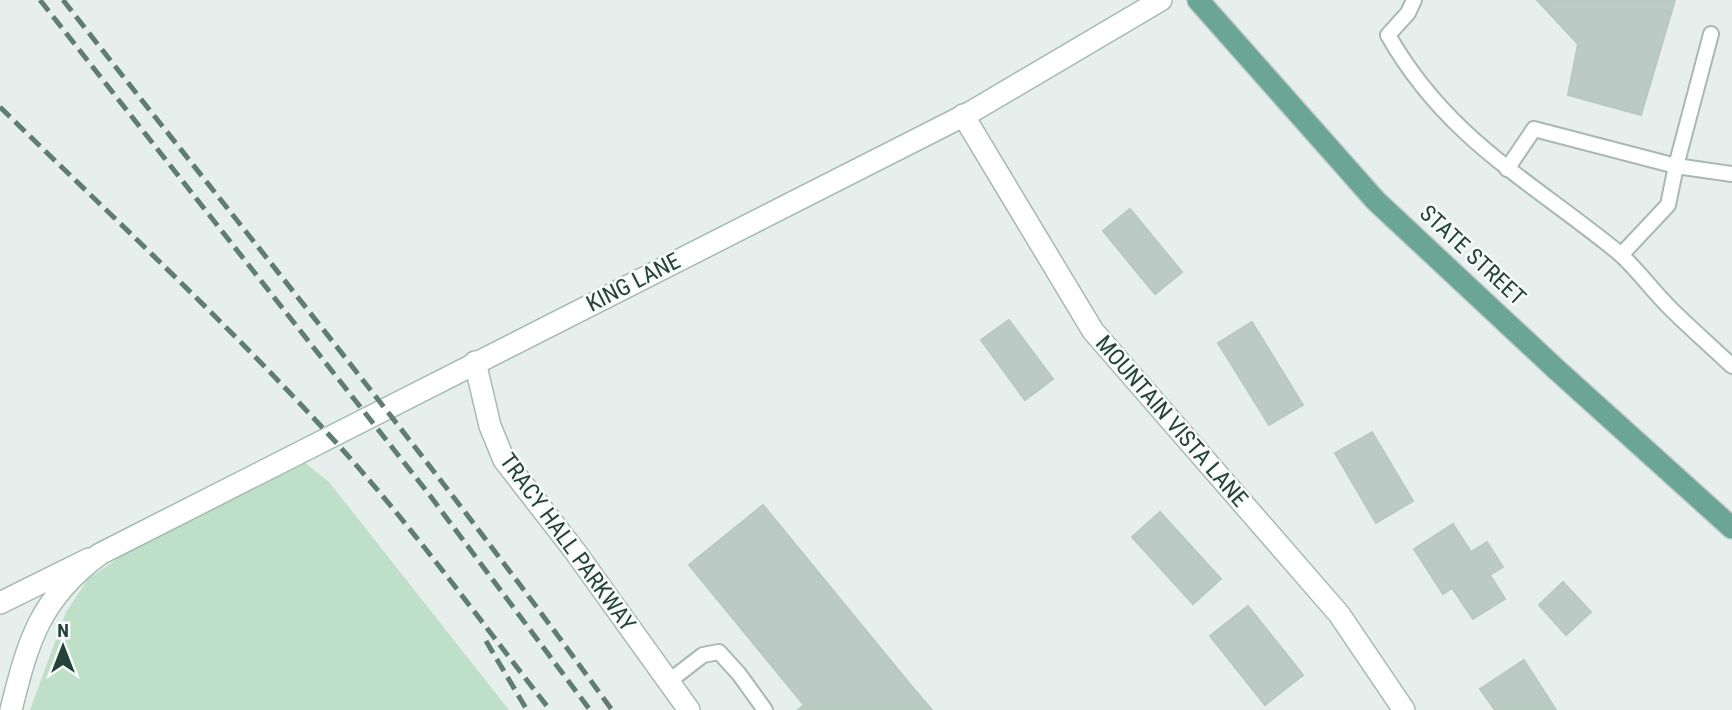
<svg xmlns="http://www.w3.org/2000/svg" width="1732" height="710" font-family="'Roboto Condensed',sans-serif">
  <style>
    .green { fill: #bfe0c8 }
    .building { fill: #bbcac4; stroke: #b8c9c2; stroke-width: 2 }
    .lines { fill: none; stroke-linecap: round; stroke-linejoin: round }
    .lane-casing { stroke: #a8b8b2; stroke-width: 18 }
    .street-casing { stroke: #a8b8b2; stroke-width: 24 }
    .secondary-casing { stroke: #a4bbb3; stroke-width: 24 }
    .primary-casing { stroke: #c2cac8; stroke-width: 24 }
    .lane { stroke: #fff; stroke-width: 14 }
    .street { stroke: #fff; stroke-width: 21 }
    .secondary { stroke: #fff; stroke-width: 21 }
    .primary { stroke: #6aa596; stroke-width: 21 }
    .rail { stroke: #5f7d75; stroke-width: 5; stroke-dasharray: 14 7; stroke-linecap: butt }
    .labels { text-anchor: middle; stroke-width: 5; stroke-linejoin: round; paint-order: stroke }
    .street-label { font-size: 23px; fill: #24423a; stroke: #f7fbf9 }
  </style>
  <rect width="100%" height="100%" fill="#e6efeb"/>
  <!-- green -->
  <path class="green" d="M 304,462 L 329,482 L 509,710 L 30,710 L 66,612 L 88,579 L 126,553 Z"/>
  <!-- building -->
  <g class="building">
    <path d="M 1537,0 L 1675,0 L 1641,115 L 1568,95 L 1578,44 Z"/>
    <path d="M 1130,209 L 1182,272 L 1155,294 L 1103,231 Z"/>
    <path d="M 1009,320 L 1053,379 L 1025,400 L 981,340 Z"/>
    <path d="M 1252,322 L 1303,405 L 1269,425 L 1218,343 Z"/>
    <path d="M 1372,432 L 1413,501 L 1376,523 L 1335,453 Z"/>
    <path d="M 763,505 L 914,689 L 888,710 L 798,710 L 804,705 L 689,565 Z"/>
    <path d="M 1160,512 L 1221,579 L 1193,604 L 1132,537 Z"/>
    <path d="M 1453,524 L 1471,552 L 1487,542 L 1503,567 L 1490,575 L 1505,599 L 1473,619 L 1452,588 L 1443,594 L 1414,549 Z"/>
    <path d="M 1563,582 L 1591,612 L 1566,635 L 1539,605 Z"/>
    <path d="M 1248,606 L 1303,675 L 1265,705 L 1210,636 Z"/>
    <path d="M 1524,660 L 1556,710 L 1495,710 L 1480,689 Z"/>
    <path d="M 914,689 L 932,710 L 888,710 Z"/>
  </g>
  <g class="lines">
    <!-- lane casing -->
    <g class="lane-casing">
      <g id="lane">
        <path d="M 1414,0 L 1408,13 L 1388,35 C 1447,139 1531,181 1619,253 C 1637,269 1652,290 1670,308 C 1690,328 1711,346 1732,366"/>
        <path d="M 1507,169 L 1534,129 L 1676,166 L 1711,34"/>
        <path d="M 1621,255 L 1668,205 L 1676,166 L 1732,174"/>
        <path d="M 668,682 L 703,655 L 719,652 L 739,674 L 765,710"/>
      </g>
    </g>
    <!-- street casing -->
    <g class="street-casing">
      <g id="street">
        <path d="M 963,115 L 1093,331 L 1339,614 L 1404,710"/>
        <path d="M 475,362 L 490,426 L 504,460 L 574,550 L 689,710"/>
        <path d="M 0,603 L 89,559"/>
      </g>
    </g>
    <!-- secondary casing -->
    <g class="secondary-casing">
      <path id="secondary" d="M 11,710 C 28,641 40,598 100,554 L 971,112 L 1161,0"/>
    </g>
    <!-- primary casing -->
    <g class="primary-casing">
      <path id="primary" d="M 1198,0 L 1376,201 L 1557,370 L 1732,528"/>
    </g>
    <!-- lane -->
    <use href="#lane" class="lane"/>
    <!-- street -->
    <use href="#street" class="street"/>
    <!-- secondary -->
    <use href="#secondary" class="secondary"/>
    <!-- primary -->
    <use href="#primary" class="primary"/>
    <!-- rail -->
    <g class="rail">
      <path d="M 40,0 L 428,493 L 590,710"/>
      <path d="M 63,0 C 247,235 437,467 612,710"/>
      <path d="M 0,107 C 111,216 226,322 331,437 C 410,523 478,618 550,710"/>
      <path d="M 486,641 L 527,710"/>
    </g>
  </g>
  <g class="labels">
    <!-- street labels -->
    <g class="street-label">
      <text transform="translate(1473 255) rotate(43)" y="8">STATE STREET</text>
      <text transform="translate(633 282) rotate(-27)" y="8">KING LANE</text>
      <text transform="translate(1172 421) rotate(49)" y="8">MOUNTAIN VISTA LANE</text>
      <text transform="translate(568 542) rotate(54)" y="8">TRACY HALL PARKWAY</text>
    </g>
  </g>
  <!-- north arrow -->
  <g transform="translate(63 647)" stroke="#f7fbf9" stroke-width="5" paint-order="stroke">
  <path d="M0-5L12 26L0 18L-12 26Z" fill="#24423a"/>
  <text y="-10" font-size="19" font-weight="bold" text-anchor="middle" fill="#24423a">N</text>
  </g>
</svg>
